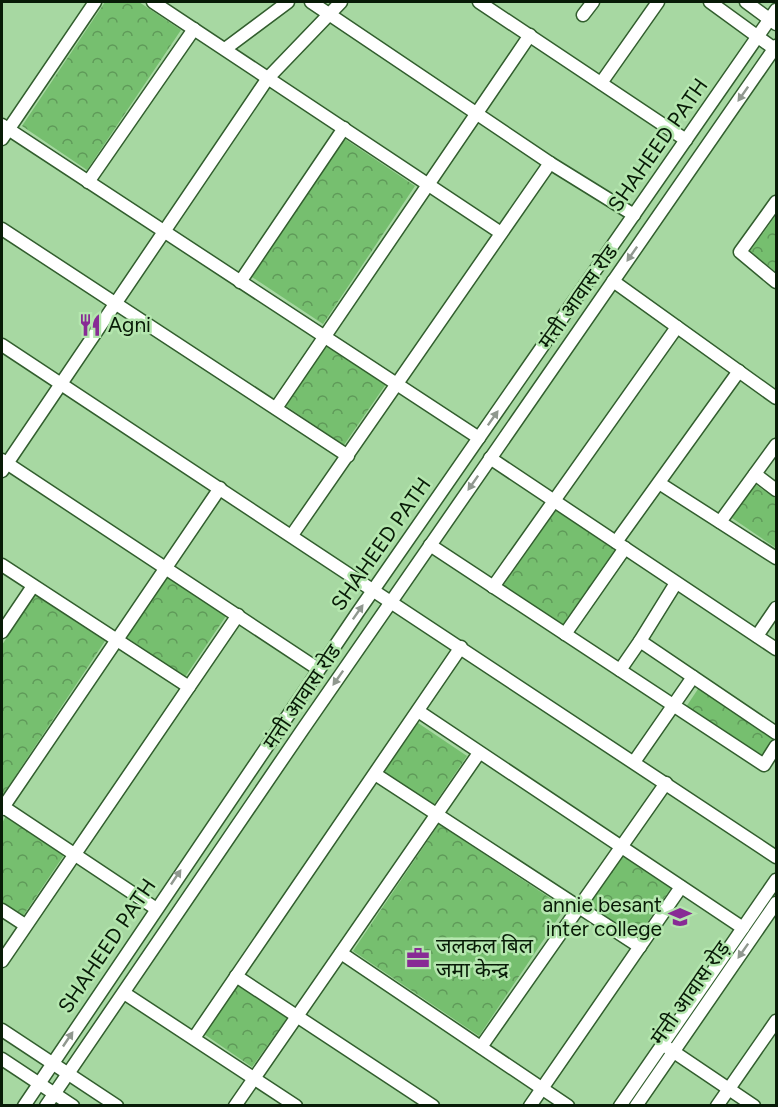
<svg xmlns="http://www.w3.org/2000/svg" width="778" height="1107" font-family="Figtree,'Noto Sans Devanagari',sans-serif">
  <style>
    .park { fill: url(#park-crowns) }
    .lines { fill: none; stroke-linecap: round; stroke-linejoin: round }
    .minor-casing { stroke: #325e2e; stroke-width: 15 }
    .minor { stroke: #fff; stroke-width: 12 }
    .oneway { fill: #90988f }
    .labels { text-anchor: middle; stroke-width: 5; stroke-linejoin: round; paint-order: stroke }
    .street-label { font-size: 21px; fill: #081b07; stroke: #b4e6ae }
    .poi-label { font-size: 21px; fill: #081b07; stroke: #b4e6ae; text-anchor: start }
  </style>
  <defs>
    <pattern id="park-crowns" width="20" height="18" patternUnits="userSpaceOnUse" patternTransform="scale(1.5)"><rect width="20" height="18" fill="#76bf6f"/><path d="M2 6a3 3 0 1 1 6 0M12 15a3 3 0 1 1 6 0" fill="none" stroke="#5f9a59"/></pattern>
  </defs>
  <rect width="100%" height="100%" fill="#a7d8a2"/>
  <!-- park -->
  <g class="park">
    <path d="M 105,2 L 139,2 L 181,30 L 87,170 L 22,126 Z"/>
    <path d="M 345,139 L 415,186 L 323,324 L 252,277 Z"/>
    <path d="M 776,215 L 776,272 L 750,251 Z"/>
    <path d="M 327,344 L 386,384 L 344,445 L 286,406 Z"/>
    <path d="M 755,484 L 776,499 L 776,548 L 732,518 Z"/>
    <path d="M 556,510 L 616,551 L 563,627 L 503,586 Z"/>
    <path d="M 168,576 L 226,616 L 185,677 L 126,637 Z"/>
    <path d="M 35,595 L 105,641 L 2,796 L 2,645 Z"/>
    <path d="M 700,686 L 775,738 L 761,758 L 686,707 Z"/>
    <path d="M 418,723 L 467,756 L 433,806 L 384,772 Z"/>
    <path d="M 6,816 L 64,855 L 23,916 L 2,902 L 2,823 Z"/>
    <path d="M 439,824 L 565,908 L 479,1036 L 353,951 Z"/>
    <path d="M 622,854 L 671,888 L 637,937 L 588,904 Z"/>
    <path d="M 238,984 L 287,1018 L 252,1067 L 204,1034 Z"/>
  </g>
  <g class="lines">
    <!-- minor casing -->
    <g class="minor-casing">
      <g id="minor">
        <path d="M 153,2 L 501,233"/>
        <path d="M 311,2 L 550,163 L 634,215"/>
        <path d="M 479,2 L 686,140"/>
        <path d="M 710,2 L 776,50"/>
        <path d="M 746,2 L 776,24"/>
        <path d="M 583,15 L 593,2"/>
        <path d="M 225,49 L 288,2"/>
        <path d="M 601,83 L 658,2"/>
        <path d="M 2,125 L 479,438"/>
        <path d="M 2,139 L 95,2"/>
        <path d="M 88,182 L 194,29"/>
        <path d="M 776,202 L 740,252 L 776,282"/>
        <path d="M 2,229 L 348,456"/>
        <path d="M 613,281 L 776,398"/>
        <path d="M 240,282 L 344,128"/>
        <path d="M 2,345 L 776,857"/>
        <path d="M 276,408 L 530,35"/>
        <path d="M 490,458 L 776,649"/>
        <path d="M 2,460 L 318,669"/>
        <path d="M 2,471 L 268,78 L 341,2"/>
        <path d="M 755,474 L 776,490"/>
        <path d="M 659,483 L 776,558"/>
        <path d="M 720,522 L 776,445"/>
        <path d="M 292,535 L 550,163"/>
        <path d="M 616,542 L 739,371"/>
        <path d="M 430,545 L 764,765 L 776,746"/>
        <path d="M 2,565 L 189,687"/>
        <path d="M 493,587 L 677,327"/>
        <path d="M 2,632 L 33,586"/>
        <path d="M 565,634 L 625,548"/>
        <path d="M 757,636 L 776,608"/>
        <path d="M 640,641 L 676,583"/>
        <path d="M 620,670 L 640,641 L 776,733"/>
        <path d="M 418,711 L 743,928"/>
        <path d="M 634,762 L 693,677"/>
        <path d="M 375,774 L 640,947"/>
        <path d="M 2,806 L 155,908"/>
        <path d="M 2,809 L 220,488"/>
        <path d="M 2,910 L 25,925"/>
        <path d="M 341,953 L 568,1106"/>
        <path d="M 2,961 L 238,615"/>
        <path d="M 236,976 L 433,1106"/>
        <path d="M 124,993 L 296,1106"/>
        <path d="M 2,1030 L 117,1106"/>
        <path d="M 194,1038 L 461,647"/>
        <path d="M 481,1047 L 666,783"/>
        <path d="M 668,1048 L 754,1106"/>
        <path d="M 2,1059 L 73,1106"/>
        <path d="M 24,1106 L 358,612 L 776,10"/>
        <path d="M 46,1106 L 303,729 L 776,46"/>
        <path d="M 235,1106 L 479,753"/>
        <path d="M 530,1106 L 681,887"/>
        <path d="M 620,1106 L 776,880"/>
        <path d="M 636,1106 L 776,903"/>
        <path d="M 717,1106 L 776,1021"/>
      </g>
    </g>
    <!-- minor -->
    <use href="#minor" class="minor"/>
  </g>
  <!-- one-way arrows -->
  <defs><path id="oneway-solid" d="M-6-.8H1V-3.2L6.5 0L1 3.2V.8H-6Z" transform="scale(1.5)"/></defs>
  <g class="oneway">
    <use href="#oneway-solid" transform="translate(743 94) rotate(125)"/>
    <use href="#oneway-solid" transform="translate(632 254) rotate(125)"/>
    <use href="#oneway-solid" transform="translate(493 418) rotate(-55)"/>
    <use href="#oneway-solid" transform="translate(473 483) rotate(125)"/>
    <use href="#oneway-solid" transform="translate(358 612) rotate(-55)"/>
    <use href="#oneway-solid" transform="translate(338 678) rotate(125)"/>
    <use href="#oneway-solid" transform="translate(176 877) rotate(-56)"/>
    <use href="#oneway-solid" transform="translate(743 951) rotate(125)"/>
    <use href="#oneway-solid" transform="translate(68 1039) rotate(-56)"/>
  </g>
  <!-- icons -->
  <defs>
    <g id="restaurant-bare" transform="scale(1.8)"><path d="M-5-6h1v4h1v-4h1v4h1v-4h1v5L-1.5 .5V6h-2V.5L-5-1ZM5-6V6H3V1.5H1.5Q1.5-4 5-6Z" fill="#882b95" stroke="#b4e6ae" stroke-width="2.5" paint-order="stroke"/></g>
    <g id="school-bare" transform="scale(1.8)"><path d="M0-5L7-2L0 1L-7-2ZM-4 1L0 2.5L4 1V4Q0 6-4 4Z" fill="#882b95" stroke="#b4e6ae" stroke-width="2.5" paint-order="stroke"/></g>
    <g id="office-bare" transform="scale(1.8)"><path d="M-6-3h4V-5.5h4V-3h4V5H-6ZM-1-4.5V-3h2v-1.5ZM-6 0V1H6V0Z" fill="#882b95" stroke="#b4e6ae" stroke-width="2.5" paint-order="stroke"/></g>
  </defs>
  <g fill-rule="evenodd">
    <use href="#restaurant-bare" x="90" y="325"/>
    <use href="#school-bare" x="680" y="917"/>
    <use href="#office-bare" x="418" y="958"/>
  </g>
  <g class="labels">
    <!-- street labels -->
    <g class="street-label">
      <text transform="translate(658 145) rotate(-55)" y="7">SHAHEED PATH</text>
      <text transform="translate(578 297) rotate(-55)" y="7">मंत्ती आवास रोड</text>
      <text transform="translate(381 544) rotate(-55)" y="7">SHAHEED PATH</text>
      <text transform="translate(302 697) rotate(-56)" y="7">मंत्ती आवास रोड</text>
      <text transform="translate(107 946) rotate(-56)" y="7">SHAHEED PATH</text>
      <text transform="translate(690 993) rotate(-55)" y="7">मंत्ती आवास रोड़</text>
    </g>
    <!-- poi labels -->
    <g class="poi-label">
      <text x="108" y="332">Agni</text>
      <text x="662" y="912" text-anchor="end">annie besant<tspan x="662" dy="24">inter college</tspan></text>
      <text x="436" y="953">जलकल बिल<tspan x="436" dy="24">जमा केन्द्र</tspan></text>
    </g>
  </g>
  <!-- border -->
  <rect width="778" height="1107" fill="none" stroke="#081b07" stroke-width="6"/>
</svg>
